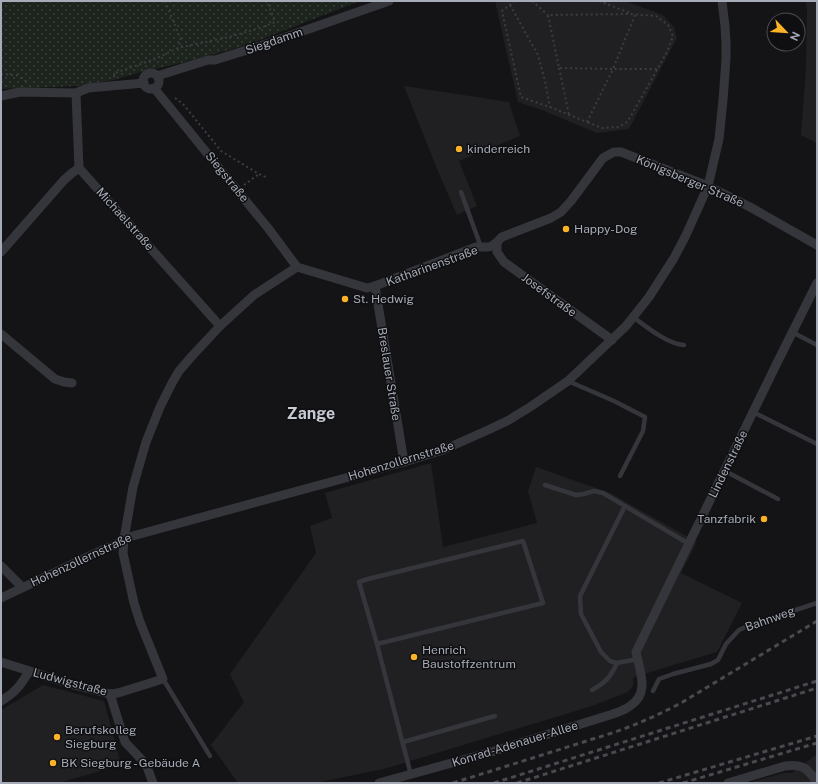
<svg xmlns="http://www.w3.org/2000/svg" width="818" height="784" font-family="'Public Sans',sans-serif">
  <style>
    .built { fill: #202023 }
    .grass { fill: url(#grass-dots) }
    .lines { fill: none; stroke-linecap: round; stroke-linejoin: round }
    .path { stroke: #3b3d42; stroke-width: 2; stroke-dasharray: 2 3; stroke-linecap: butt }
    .lane { stroke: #35363b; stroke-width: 4.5 }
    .street { stroke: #35363b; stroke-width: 9 }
    .rail { stroke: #484a50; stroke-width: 3; stroke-dasharray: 5 4; stroke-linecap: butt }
    .poi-dot { fill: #fab328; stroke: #0f0f11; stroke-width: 1.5 }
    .labels { text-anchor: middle; stroke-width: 3; stroke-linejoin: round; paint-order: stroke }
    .street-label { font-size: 12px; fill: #a5abb7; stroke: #0f0f11 }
    .poi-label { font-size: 12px; fill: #a5abb7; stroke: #0f0f11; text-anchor: start }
    .district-label { font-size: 16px; font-weight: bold; fill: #c6cad3; stroke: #0f0f11 }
  </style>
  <defs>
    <pattern id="grass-dots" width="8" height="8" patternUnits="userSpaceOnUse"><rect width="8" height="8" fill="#1c241d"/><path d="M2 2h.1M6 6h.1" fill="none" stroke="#3a413c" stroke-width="1.8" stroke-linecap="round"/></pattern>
  </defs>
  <rect width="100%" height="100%" fill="#141416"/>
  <!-- built -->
  <g class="built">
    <path d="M 495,1 L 625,1 L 663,15 L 674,27 L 677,38 L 629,129 L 597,133 L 542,110 L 518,102 Z"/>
    <path d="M 806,1 L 817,1 L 817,143 L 801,135 L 806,67 L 807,11 Z"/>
    <path d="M 404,86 L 509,102 L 520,136 L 459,161 L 477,206 L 457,215 L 437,169 Z"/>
    <path d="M 431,463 L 443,547 L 537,523 L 528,491 L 536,467 L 610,493 L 697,542 L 681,573 L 742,603 L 717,652 L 660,669 L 633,678 L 633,686 L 628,692 L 592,706 L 384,769 L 315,783 L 238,783 L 211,745 L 244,702 L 230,674 L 316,553 L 310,526 L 332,518 L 325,493 Z"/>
    <path d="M 43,685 L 104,701 L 121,765 L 59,783 L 1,783 L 1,710 Z"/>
    <path d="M 817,754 L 817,783 L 748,783 L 783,773 L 792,773 Z"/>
  </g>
  <!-- grass -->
  <path class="grass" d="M 1,1 L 360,1 L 247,45 L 181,63 L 141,72 L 113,80 L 78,86 L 1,89 Z"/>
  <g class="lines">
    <!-- path -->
    <g class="path">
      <path d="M 165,1 L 181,40 L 178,48"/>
      <path d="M 515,1 L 502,11 L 521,97 L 550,107 L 587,122 L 613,69 L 559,68 L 548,15 L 631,14 L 656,16 L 668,25 L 673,36 L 667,52 L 632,114 L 627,122 L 619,127 L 602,128 L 587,122"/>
      <path d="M 532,1 L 548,15"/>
      <path d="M 599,1 L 630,13"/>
      <path d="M 510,5 L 538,55 L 545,81 L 550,107"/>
      <path d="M 635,15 L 613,69 L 657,69"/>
      <path d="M 559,68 L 569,115"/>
      <path d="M 1,74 L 16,75 L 28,82"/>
      <path d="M 114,77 L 115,73 L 155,59 L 178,48 L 229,37 L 263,27 L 275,22 L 267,1"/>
      <path d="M 175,98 L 183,104 L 221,151 L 259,174 L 268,178"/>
      <path d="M 244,185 L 259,174"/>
    </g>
    <!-- lane -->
    <g class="lane">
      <path d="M 461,192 L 481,247"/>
      <path d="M 633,317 C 647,327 667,344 684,345"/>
      <path d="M 792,332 L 817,345"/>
      <path d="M 568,381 L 614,401 L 645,417 L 643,431 L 620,476"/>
      <path d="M 753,412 L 817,444"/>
      <path d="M 725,471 L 778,499"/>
      <path d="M 545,485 L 576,495 L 584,494 L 594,491 L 603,493 L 689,544"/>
      <path d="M 625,506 L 580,596 L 581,614 L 601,652 L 610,661 L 617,663 L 638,659"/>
      <path d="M 377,644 L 543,603 L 523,541 L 368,579 L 359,582 L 377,644 L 411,775"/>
      <path d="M 163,679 L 210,756"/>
      <path d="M 592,690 C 606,682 610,678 617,663"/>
      <path d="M 653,691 L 659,679 L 673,674 L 711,664 L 718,660 L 726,644 L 739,630 L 752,624 L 817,603"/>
      <path d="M 403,742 L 495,716"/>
    </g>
    <!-- street -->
    <g class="street">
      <circle cx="151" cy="81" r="8"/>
      <path d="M 157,76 L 208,60 L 215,60 L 263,45 L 389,1"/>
      <path d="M 154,88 L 268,228 L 297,267"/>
      <path d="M 76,93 L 79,168 L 220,326"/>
      <path d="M 1,96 L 20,92 L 76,93 L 88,88 L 144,83"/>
      <path d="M 497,243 L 497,252 L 504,262 L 612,340"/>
      <path d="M 1,252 L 64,180 L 72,173 L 79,168"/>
      <path d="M 375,286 L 404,462"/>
      <path d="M 1,334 L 55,379 L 64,382 L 72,383"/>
      <path d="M 1,566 L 22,587"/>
      <path d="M 1,598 L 102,550 L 115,545 L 129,537 L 404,462 L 443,450 L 488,430 L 509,420 L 530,407 L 568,381 L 626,326 L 649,297 L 674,258 L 686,235 L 708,186 L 719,139 L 723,100 L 726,59 L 726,43 L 725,26 L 722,1"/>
      <path d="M 1,662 L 74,685 L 110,694 L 118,693 L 163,679 L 140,622 L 134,603 L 123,553 L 124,539 L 133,487 L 146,442 L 160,407 L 172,383 L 179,371 L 192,356 L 220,326 L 254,295 L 297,267 L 367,288 L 375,286 L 476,247 C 492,247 490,249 502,237 L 551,218 L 561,212 L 571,201 L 603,158 L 614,152 L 621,152 L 708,186 L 750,207 L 817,245"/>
      <path d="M 110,694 L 125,742 L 142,760 L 147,767 L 153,783"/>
      <path d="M 1,701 C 15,693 21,685 29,671"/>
      <path d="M 379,783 L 488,753 L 613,714 C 618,712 625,710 630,706 C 650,693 640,672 636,652 L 776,365 L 817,283"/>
      <path d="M 728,783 L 785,766 C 803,764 807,768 817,782"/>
    </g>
    <!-- rail -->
    <g class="rail">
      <path d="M 453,783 L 612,733 C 636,725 658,715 681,703 L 817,621"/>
      <path d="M 494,783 L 817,681"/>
      <path d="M 517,783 L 817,688"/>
      <path d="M 659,783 L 817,736"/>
      <path d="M 683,783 L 817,743"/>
    </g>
  </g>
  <!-- markers -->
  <g class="poi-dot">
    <circle cx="459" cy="149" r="4"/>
    <circle cx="566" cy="229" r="4"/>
    <circle cx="345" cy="299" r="4"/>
    <circle cx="764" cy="519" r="4"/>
    <circle cx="414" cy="657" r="4"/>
    <circle cx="57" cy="737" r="4"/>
    <circle cx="53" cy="763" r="4"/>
  </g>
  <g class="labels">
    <!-- street labels -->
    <g class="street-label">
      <text transform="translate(274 41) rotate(-19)" y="4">Siegdamm</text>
      <text transform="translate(227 177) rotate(51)" y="4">Siegstraße</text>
      <text transform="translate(690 181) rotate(23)" y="4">Königsberger Straße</text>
      <text transform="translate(125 219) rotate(48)" y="4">Michaelstraße</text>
      <text transform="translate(432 266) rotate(-20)" y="4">Katharinenstraße</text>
      <text transform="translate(549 295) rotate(36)" y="4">Josefstraße</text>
      <text transform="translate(389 374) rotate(81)" y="4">Breslauer Straße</text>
      <text transform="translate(401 461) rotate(-17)" y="4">Hohenzollernstraße</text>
      <text transform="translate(728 464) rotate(-64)" y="4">Lindenstraße</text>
      <text transform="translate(81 560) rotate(-25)" y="4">Hohenzollernstraße</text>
      <text transform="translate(770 619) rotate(-20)" y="4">Bahnweg</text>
      <text transform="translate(70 682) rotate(15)" y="4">Ludwigstraße</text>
      <text transform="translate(515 744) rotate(-17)" y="4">Konrad-Adenauer-Allee</text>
    </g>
    <!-- poi labels -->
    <g class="poi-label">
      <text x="467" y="153">kinderreich</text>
      <text x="574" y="233">Happy-Dog</text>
      <text x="353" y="303">St. Hedwig</text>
      <text x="756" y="523" text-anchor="end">Tanzfabrik</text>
      <text x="422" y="654">Henrich<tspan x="422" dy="14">Baustoffzentrum</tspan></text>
      <text x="65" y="734">Berufskolleg<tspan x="65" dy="14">Siegburg</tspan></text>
      <text x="61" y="767">BK Siegburg - Gebäude A</text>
    </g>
    <!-- district labels -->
    <g class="district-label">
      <text x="311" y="419">Zange</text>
    </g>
  </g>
  <!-- border -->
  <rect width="818" height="784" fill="none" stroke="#a5abb7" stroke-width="4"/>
  <!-- north arrow -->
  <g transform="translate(786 32) rotate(115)"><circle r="19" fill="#0f0f11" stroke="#4b4d53"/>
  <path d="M0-3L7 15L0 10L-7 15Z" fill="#fab328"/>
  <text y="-6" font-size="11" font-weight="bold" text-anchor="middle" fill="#a5abb7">N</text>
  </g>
</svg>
